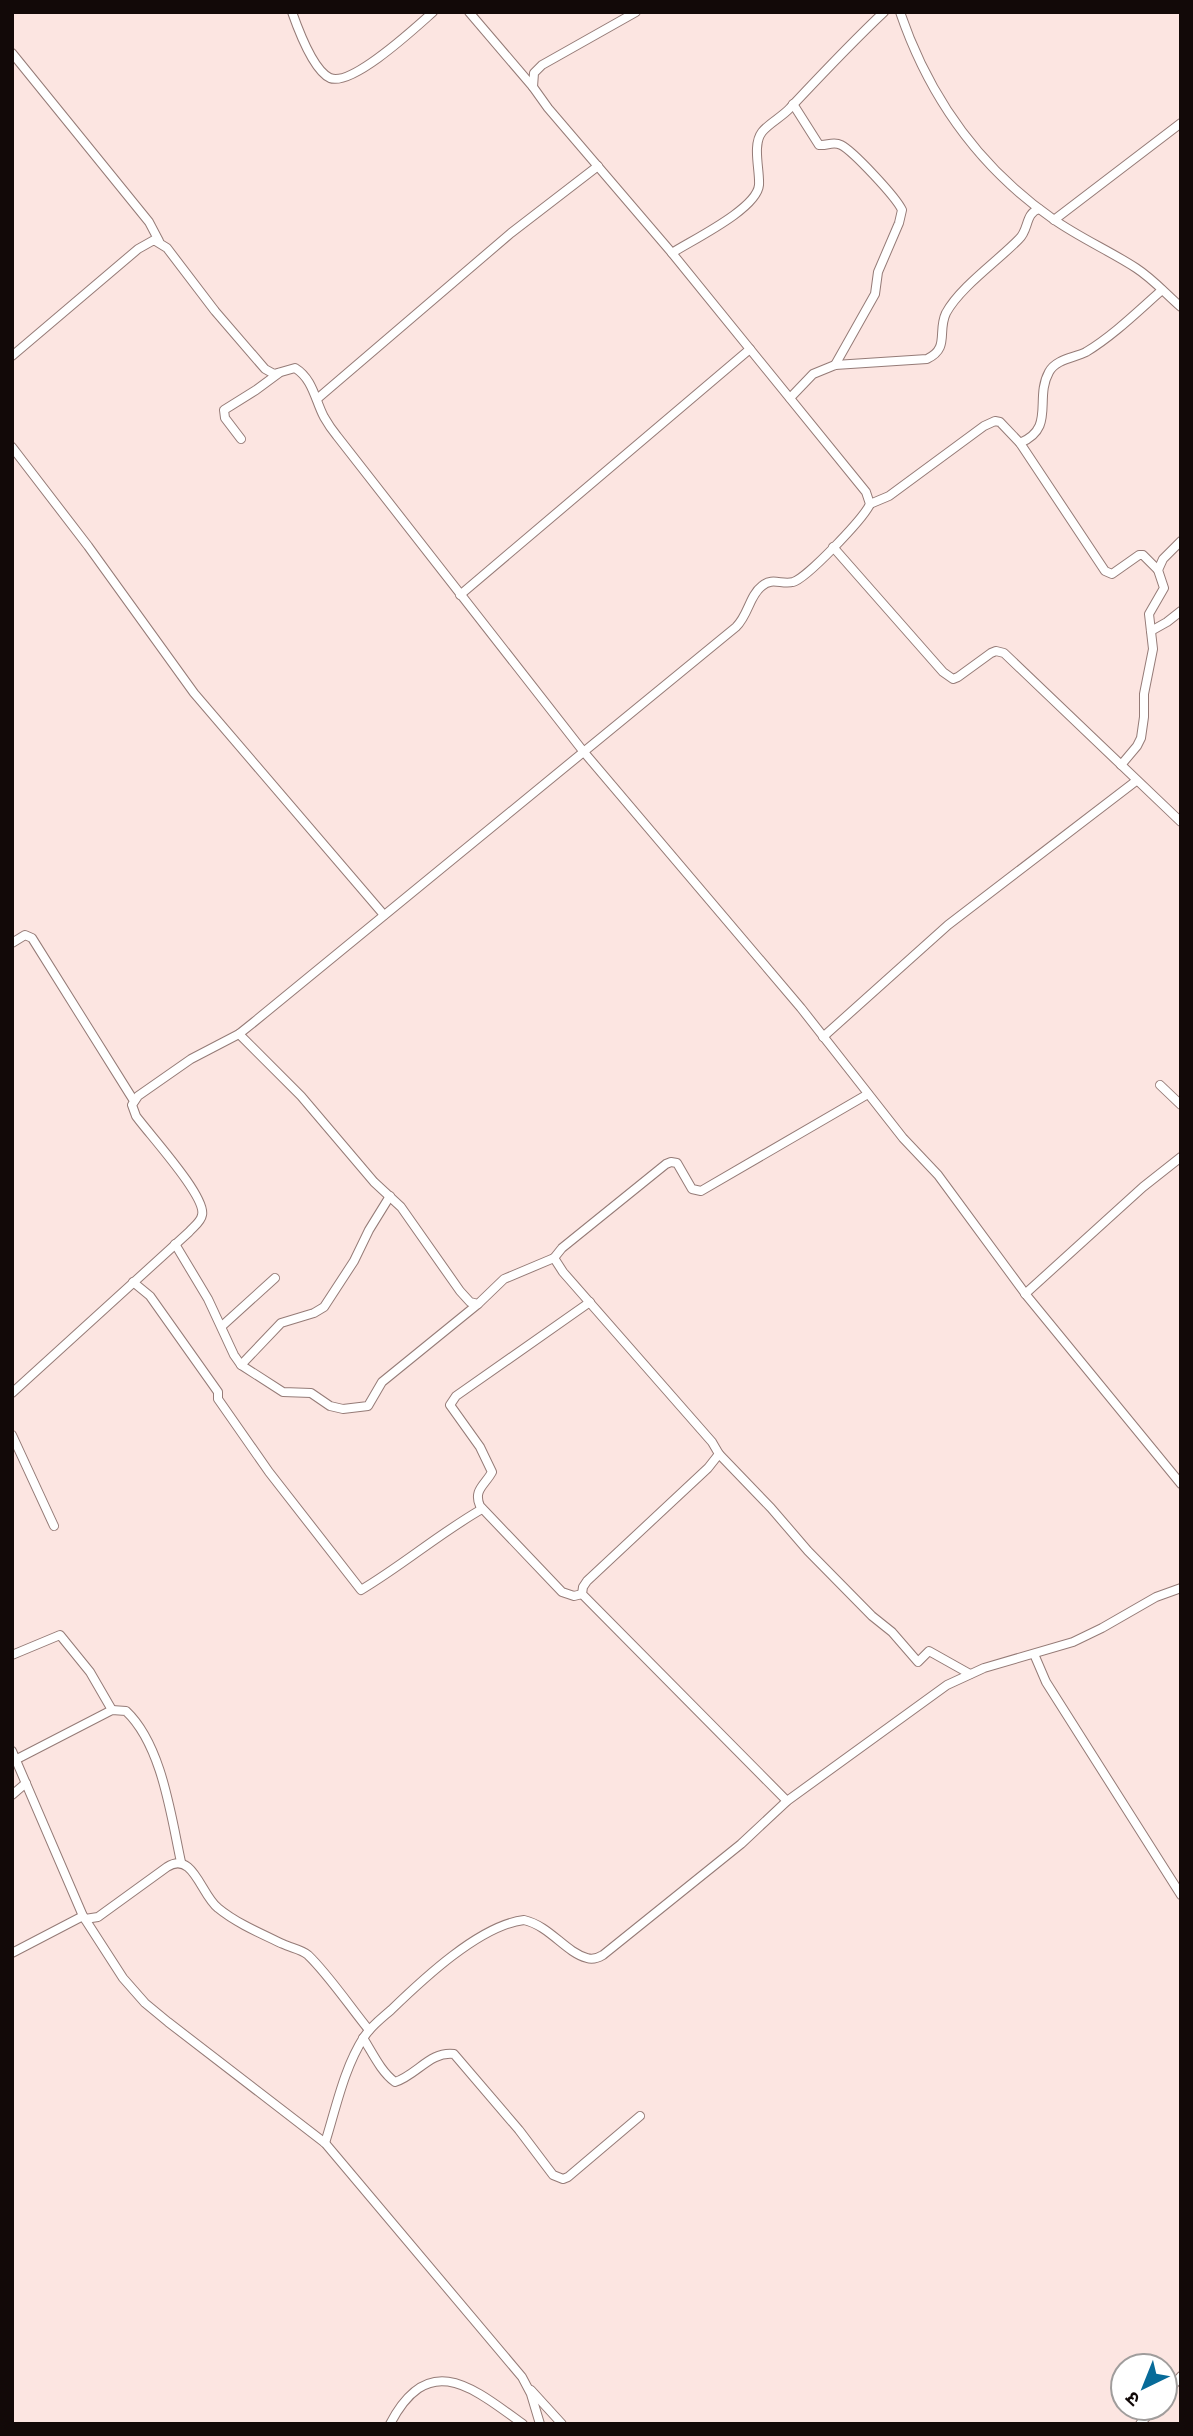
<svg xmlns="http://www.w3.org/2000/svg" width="1193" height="2436" font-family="'Source Sans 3','Noto Sans Devanagari',sans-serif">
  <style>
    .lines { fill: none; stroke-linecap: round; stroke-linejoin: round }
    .street-casing { stroke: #957b77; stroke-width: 10 }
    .street { stroke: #fff; stroke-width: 8 }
  </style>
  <rect width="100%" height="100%" fill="#fce5e1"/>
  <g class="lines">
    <!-- street casing -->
    <g class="street-casing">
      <g id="street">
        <path d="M 292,12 C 298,29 313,70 330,78 C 352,87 416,27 433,12"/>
        <path d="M 469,12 L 533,87"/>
        <path d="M 900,12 C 929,97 980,168 1053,219 C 1080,238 1110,251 1136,268 C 1153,279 1166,294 1181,307"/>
        <path d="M 12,53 L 149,222 L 159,241"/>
        <path d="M 793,104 L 819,145 C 827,146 833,141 841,145 C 853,151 896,197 902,210 L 899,223 L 878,272 L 875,294 L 835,365"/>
        <path d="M 1054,220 L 1181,123"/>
        <path d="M 672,253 C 692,240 757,209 759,185 C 760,170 752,145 762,132 C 769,123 782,117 790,108 C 821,75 851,43 884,12"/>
        <path d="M 12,356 L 138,249 L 154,240 L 167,248 L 215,311 L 265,369 L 274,374 L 295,368 C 313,379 315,400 324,417 C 328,424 332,430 337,436 L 583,751 L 801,1008 L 903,1138 L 938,1175 L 1027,1296 L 1181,1484"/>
        <path d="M 790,398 L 813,374 L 835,365 L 927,359 C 950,348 937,332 946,313 C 960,287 999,260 1019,239 C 1029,230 1025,213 1039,209"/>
        <path d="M 317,399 L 511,233 L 598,166"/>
        <path d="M 241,439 L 225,418 L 224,410 L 256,390 L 279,373"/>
        <path d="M 1020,443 C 1056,428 1034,399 1049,372 C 1056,359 1074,358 1086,352 C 1114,335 1138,311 1162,290"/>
        <path d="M 12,447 L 88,546 L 194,693 L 384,915"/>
        <path d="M 870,504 L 889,496 L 984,426 L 995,421 L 1000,422 L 1020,443 L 1105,571 L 1112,574 L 1139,555 L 1143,555 L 1158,570"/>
        <path d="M 833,547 L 943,672 L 953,679 L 958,677 L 991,653 L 996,651 L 1004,653 L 1181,822"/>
        <path d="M 460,595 L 750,349"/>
        <path d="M 1151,631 L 1167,622 L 1181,611"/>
        <path d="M 1121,765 L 1137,746 L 1141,738 L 1144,717 L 1144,694 L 1153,649 L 1149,614 L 1164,588 L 1158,570 L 1163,559 L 1181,541"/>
        <path d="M 12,943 L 25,935 L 32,938 L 134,1101"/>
        <path d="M 239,1034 L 301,1096 L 374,1182 L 401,1207 L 460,1291 L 470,1302 L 478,1304 L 504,1279 L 554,1258"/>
        <path d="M 823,1037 L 948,925 L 1136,781"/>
        <path d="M 1160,1085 L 1181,1105"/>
        <path d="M 175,1244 L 208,1299 L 234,1355 L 241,1365 L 283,1392 L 311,1393 L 330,1406 L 343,1409 L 368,1406 L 382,1382 L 478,1304"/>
        <path d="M 133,1282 L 150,1296 L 218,1392 L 218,1399 L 269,1472 L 361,1590 C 403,1565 440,1533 482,1509"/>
        <path d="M 1025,1294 L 1143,1187 L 1181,1157"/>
        <path d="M 222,1326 L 275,1278"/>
        <path d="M 241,1365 L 281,1323 L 314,1313 L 324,1307 L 354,1261 L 369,1230 L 390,1196"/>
        <path d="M 12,1393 L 189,1232 C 193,1227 201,1222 202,1215 C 207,1197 148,1133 136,1116 L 132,1105 L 138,1096 L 191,1059 L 239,1034 L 254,1022 L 736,627 C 749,614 749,596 762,586 C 772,577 782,585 793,582 C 806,579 864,518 870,504 L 866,492 L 672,253 L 548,108 L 533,87 L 534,73 L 542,65 L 636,12"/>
        <path d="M 12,1435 L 54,1526"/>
        <path d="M 719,1454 L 771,1508 L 808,1551 L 872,1616 L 892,1632 L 918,1662 L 929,1651 L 970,1674"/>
        <path d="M 582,1594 L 574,1596 L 562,1592 L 480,1506 C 473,1490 485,1485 492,1472 L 480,1447 L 450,1405 L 456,1396 L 590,1302"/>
        <path d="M 1034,1654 L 1046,1682 L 1181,1895"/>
        <path d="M 12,1655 L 60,1635 L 90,1672 L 112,1710"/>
        <path d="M 12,1751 L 83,1916 L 123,1978 L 145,2003 L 168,2022 L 325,2143 L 522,2377 L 531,2394 L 540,2424"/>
        <path d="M 17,1759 L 112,1710 L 126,1711 C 162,1745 171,1816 181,1862"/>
        <path d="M 12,1795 L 26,1783"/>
        <path d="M 787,1801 L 582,1594 L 583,1587 L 587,1581 L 708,1468 L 719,1454 L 712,1442 L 563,1272 L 554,1258 L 562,1248 L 666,1164 L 671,1162 L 677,1163 L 692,1189 L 701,1191 L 868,1094"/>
        <path d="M 85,1919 L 98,1917 L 167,1867 C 193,1850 201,1895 218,1908 C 236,1923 262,1934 283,1944 C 291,1948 301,1949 308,1955 C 328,1974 351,2008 369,2030"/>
        <path d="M 12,1953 L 83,1916"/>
        <path d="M 363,2038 C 372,2052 381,2072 395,2082 C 417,2075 430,2051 454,2054 L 519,2130 L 553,2175 L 563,2179 L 568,2177 L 640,2116"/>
        <path d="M 325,2143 C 336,2108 344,2068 364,2037 C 371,2026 382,2018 391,2010 C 422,1980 480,1925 524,1920 C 550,1926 565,1952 587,1958 C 593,1960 598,1958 603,1955 L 741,1844 L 787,1801 L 947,1685 L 984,1668 L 1073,1642 L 1102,1628 L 1156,1597 L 1181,1588"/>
        <path d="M 531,2390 L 562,2424"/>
        <path d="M 1165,2395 L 1181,2376"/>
        <path d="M 390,2424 C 429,2349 473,2388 523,2424"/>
        <path d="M 1140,2424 L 1154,2408"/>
      </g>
    </g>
    <!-- street -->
    <use href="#street" class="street"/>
  </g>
  <!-- border -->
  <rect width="1193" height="2436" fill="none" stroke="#120908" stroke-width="28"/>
  <!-- north arrow -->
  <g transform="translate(1144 2387) rotate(223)"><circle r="33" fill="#ffffff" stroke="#a09d9c" stroke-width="2"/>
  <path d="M0-5L12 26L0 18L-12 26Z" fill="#076b99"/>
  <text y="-10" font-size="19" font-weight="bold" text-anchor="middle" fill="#120908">उ</text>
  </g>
</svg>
